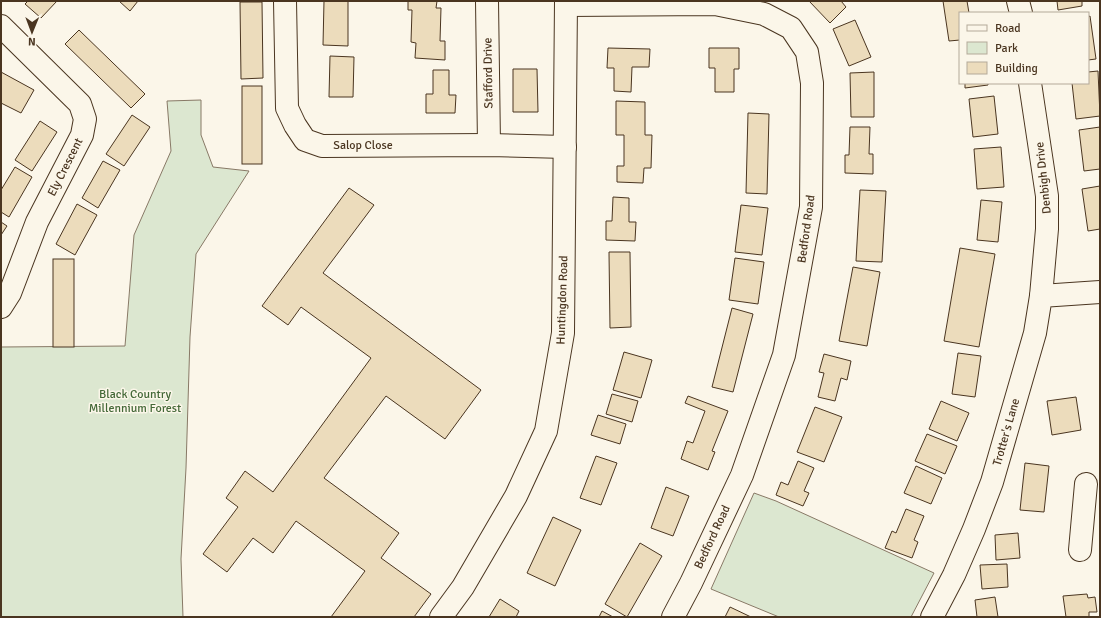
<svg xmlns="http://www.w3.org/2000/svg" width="1101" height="618" font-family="Signika,sans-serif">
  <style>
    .green { fill: #dce7d0; stroke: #887966 }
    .building { fill: #ecdcbc; stroke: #4a3520 }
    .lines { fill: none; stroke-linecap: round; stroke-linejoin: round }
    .minor-casing { stroke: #4a3520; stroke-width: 24 }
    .minor { stroke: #fbf6e9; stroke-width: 22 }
    .labels { text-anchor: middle; stroke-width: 3; stroke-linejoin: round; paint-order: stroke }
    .street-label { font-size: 12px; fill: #4a3520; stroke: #fbf6e9 }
    .park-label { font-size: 12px; fill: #436837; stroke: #fbf6e9 }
  </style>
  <rect width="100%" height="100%" fill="#fbf6e9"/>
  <!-- green -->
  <g class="green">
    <path d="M 201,100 L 201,135 L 213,167 L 249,171 L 196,254 L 190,337 L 186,468 L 181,559 L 183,617 L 1,617 L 1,347 L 125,346 L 134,235 L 171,151 L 167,101 Z"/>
    <path d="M 754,493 L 776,501 L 934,573 L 911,617 L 779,617 L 711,589 Z"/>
  </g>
  <!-- building -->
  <g class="building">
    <path d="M 28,1 L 57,1 L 41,18 L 25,4 Z"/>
    <path d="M 119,1 L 138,1 L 130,11 Z"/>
    <path d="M 324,1 L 348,1 L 348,46 L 323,45 Z"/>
    <path d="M 408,1 L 437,1 L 436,8 L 441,8 L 440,41 L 445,41 L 445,60 L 415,58 L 416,43 L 411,42 L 412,10 L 408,10 Z"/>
    <path d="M 809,1 L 841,1 L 846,7 L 830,23 Z"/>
    <path d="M 943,1 L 967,1 L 969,13 L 960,13 L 960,40 L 949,41 Z"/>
    <path d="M 1057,1 L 1082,1 L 1082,6 L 1058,10 Z"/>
    <path d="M 240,2 L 262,2 L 263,78 L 241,79 Z"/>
    <path d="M 1090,16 L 1096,59 L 1088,60 L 1088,17 Z"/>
    <path d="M 855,20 L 871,57 L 849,66 L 833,29 Z"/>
    <path d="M 79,30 L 145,94 L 131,108 L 65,44 Z"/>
    <path d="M 608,48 L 650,49 L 649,67 L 632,67 L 631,92 L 614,91 L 614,68 L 607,68 Z"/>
    <path d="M 709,48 L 739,48 L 739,69 L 734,69 L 734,92 L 715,92 L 715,68 L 709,68 Z"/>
    <path d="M 330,56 L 354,57 L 353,97 L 329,97 Z"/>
    <path d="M 513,69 L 537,69 L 538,112 L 513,112 Z"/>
    <path d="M 433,70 L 449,70 L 449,95 L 456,95 L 455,113 L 426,113 L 426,94 L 433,94 Z"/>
    <path d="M 1098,71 L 1100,116 L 1076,119 L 1072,83 L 1088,83 L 1088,72 Z"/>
    <path d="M 1,72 L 34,90 L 21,113 L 1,103 Z"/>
    <path d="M 874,72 L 874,117 L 851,117 L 850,73 Z"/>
    <path d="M 965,83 L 988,83 L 988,85 L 965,88 Z"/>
    <rect x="242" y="86" width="20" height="78"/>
    <path d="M 994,96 L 998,134 L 973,137 L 969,99 Z"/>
    <path d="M 616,101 L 645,102 L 645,135 L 652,135 L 651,168 L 644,168 L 643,183 L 617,182 L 617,166 L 624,166 L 624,135 L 616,135 Z"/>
    <path d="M 748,113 L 769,114 L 767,194 L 746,193 Z"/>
    <path d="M 132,115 L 150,127 L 124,166 L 106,154 Z"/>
    <path d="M 40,121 L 57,132 L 32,171 L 15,160 Z"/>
    <path d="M 850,127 L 870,127 L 869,154 L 873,154 L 873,174 L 845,173 L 845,155 L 849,155 Z"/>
    <path d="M 1100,127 L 1100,169 L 1084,171 L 1079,130 Z"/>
    <path d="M 1001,147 L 1004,187 L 977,189 L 974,149 Z"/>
    <path d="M 103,161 L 120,170 L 98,208 L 82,198 Z"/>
    <path d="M 15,167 L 32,177 L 9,217 L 1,212 L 1,190 Z"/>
    <path d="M 1100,186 L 1100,229 L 1088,231 L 1082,189 Z"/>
    <path d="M 349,188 L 374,205 L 323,273 L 481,390 L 445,439 L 386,396 L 324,478 L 399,533 L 381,558 L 431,594 L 414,617 L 331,617 L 365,571 L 296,521 L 273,553 L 253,538 L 227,572 L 203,554 L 238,507 L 226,498 L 245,471 L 273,492 L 371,358 L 301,307 L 288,325 L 262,306 Z"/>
    <path d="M 860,190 L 886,191 L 882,262 L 856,261 Z"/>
    <path d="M 613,197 L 629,198 L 629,222 L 636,222 L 635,241 L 606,240 L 606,221 L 612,221 Z"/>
    <path d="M 981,200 L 1002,202 L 998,242 L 977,240 Z"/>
    <path d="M 77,204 L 97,215 L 75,255 L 56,244 Z"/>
    <path d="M 741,205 L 768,208 L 762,255 L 735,252 Z"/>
    <path d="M 1,222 L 7,226 L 1,235 Z"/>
    <path d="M 960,248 L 995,254 L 979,347 L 944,341 Z"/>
    <path d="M 609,252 L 630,252 L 631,327 L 610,328 Z"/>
    <path d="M 735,258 L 764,262 L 758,304 L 729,300 Z"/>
    <rect x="53" y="259" width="21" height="88"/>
    <path d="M 853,267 L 880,272 L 867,346 L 839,341 Z"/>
    <path d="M 732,308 L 753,314 L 733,392 L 712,387 Z"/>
    <path d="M 624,352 L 652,360 L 641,398 L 613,390 Z"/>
    <path d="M 958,353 L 981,356 L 975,397 L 952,394 Z"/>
    <path d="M 824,354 L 851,361 L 847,380 L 841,378 L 835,401 L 818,397 L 824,373 L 819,372 Z"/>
    <path d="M 612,394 L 638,401 L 632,422 L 606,414 Z"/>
    <path d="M 688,396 L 728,411 L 712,451 L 715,452 L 708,470 L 681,459 L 687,441 L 693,443 L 705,411 L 685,403 Z"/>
    <path d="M 1076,397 L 1081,430 L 1052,435 L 1047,401 Z"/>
    <path d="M 941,401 L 969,413 L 957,441 L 929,429 Z"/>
    <path d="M 815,407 L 842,417 L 824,462 L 797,452 Z"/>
    <path d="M 598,415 L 626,424 L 620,444 L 591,435 Z"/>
    <path d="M 927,434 L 957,446 L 945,474 L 915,461 Z"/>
    <path d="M 596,456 L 617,463 L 601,505 L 580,498 Z"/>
    <path d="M 798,461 L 814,468 L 804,491 L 809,493 L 803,506 L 776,495 L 781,482 L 788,485 Z"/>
    <path d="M 1025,463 L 1049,466 L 1044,512 L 1020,510 Z"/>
    <path d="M 916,466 L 942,478 L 931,504 L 904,493 Z"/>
    <path d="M 666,487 L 689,496 L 673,536 L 651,528 Z"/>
    <path d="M 906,509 L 924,516 L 914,540 L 918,542 L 912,558 L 885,548 L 892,531 L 896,533 Z"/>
    <path d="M 553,517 L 581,530 L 555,586 L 527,573 Z"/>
    <path d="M 1018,533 L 1020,558 L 996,560 L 995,535 Z"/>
    <path d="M 640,543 L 662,556 L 627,617 L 605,604 Z"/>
    <path d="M 1007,564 L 1008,587 L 982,589 L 980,565 Z"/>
    <path d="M 1087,594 L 1088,598 L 1095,597 L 1097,612 L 1089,612 L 1089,617 L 1066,617 L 1063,596 Z"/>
    <path d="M 995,597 L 998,617 L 977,617 L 975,600 Z"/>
    <path d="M 500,599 L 519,611 L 516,617 L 489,617 Z"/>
    <path d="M 730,607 L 751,617 L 725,617 Z"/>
    <path d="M 602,611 L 613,617 L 599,617 Z"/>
  </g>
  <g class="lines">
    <!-- minor casing -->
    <g class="minor-casing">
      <g id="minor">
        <path d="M 285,1 L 287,108 L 295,125 L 305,140 L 322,146 L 489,145 L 565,147"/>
        <path d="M 487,1 L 489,145"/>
        <path d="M 1018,1 L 1021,13"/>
        <path d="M 566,5 L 715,4 L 764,14 L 791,28 L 807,52 L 812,83 L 811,207 L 784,355 L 742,475 L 691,583 L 673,617"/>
        <path d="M 1,26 L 80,104 L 85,119 L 82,135 L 37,222 L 10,293 L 1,307"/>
        <path d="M 1030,83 L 1047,196 L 1047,229 L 1041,296"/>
        <path d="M 1080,550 L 1086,484"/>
        <path d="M 441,617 L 463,587 L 516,496 L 546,431 L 563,333 L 566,1"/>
        <path d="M 932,617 L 954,575 L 974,529 L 992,482 L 1035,333 L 1041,296 L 1100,292"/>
      </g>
    </g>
    <!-- minor -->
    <use href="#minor" class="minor"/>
  </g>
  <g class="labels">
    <!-- street labels -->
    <g class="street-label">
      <text transform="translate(488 73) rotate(-91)" y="4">Stafford Drive</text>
      <text x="363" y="149">Salop Close</text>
      <text transform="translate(65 167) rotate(-63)" y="4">Ely Crescent</text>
      <text transform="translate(1043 178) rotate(-96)" y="4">Denbigh Drive</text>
      <text transform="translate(806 229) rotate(-82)" y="4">Bedford Road</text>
      <text transform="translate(562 300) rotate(-88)" y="4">Huntingdon Road</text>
      <text transform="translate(1006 432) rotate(-74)" y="4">Trotter's Lane</text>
      <text transform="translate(712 537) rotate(-65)" y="4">Bedford Road</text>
    </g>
    <!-- park labels -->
    <g class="park-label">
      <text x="135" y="398">Black Country<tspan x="135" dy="14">Millennium Forest</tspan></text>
    </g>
  </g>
  <!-- border -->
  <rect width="1101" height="618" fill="none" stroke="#4a3520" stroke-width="4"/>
  <!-- legend -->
  <rect x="959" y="12" width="130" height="72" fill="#fbf6e9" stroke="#b4a999"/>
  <rect x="967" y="25" width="20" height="6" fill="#fbf6e9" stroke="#b4a999"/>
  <text x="995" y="32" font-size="12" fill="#4a3520">Road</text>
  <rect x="967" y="42" width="20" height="12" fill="#dce7d0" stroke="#b4a999"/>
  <text x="995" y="52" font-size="12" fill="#4a3520">Park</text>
  <rect x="967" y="62" width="20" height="12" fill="#ecdcbc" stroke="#b4a999"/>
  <text x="995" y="72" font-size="12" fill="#4a3520">Building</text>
  <!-- north arrow -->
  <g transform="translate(32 32) rotate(181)" stroke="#fbf6e9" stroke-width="3" paint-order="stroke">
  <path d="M0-3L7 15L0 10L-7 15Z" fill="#4a3520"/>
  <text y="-6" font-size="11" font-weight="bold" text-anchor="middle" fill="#4a3520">N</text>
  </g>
</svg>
